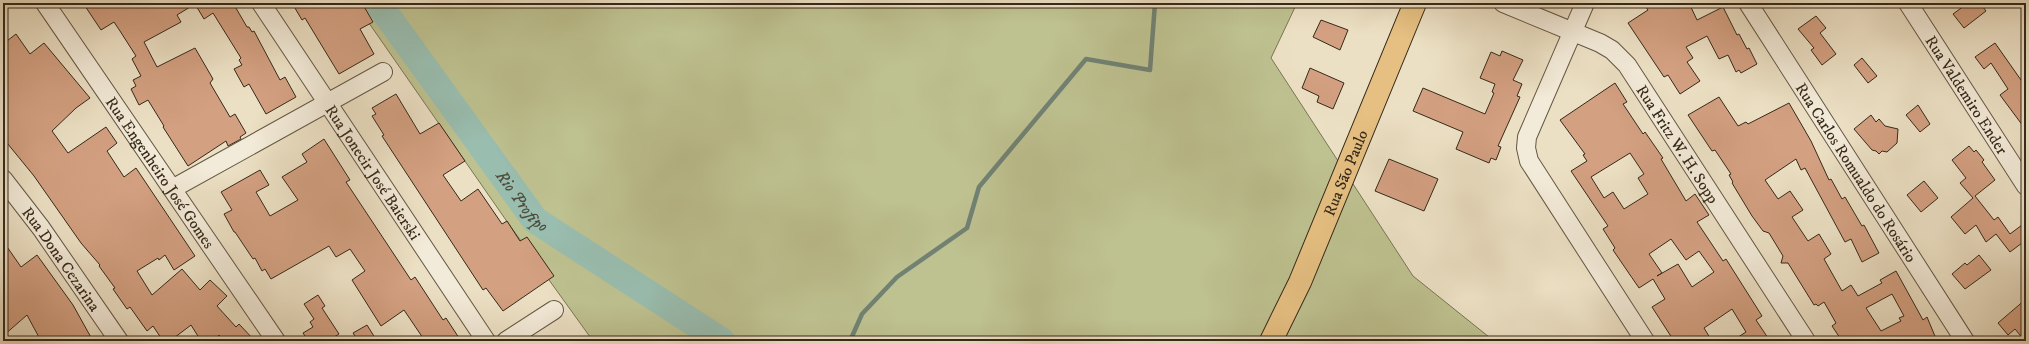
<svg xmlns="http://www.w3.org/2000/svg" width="2029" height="344" font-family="'IM FELL DW Pica',serif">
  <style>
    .green { fill: #bec190; stroke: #7a7554 }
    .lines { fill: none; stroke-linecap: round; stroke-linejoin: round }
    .stream { stroke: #718273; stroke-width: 4.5 }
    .river { stroke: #99bdaf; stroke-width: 27 }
    .building { fill: #d3a081; stroke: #362919; fill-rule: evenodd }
    .minor-casing { stroke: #645744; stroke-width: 20 }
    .major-casing { stroke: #362919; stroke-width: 24 }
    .minor { stroke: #f3ebd9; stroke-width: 18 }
    .major { stroke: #e6c082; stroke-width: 22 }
    .labels { text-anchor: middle; stroke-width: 3.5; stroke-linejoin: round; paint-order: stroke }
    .street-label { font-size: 16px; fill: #362919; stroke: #f3ebd9 }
    .water-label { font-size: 17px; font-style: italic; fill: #4f4e3e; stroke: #f3ebd9 }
  </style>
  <rect width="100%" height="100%" fill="#ece0c4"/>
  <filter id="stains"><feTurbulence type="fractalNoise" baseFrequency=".005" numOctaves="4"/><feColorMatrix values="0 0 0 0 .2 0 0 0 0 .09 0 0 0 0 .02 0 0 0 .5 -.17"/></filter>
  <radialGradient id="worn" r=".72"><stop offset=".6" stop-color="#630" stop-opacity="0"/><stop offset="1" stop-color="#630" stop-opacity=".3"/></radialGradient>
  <!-- green -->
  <path class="green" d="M 355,3 L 1297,3 L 1271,58 L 1413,276 L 1494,341 L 593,341 L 508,223 Z"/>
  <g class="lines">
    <!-- stream -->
    <path class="stream" d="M 850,341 L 862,314 L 897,277 L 967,228 L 979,187 L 1086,59 L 1150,70 L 1155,3"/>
    <!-- river -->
    <path class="river" id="s1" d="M 378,3 L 535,220 L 722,341"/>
  </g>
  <!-- building -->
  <g class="building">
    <path d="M 83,3 L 233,3 L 247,27 L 249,27 L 252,32 L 254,31 L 280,80 L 285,77 L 296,97 L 266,114 L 249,84 L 244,87 L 234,69 L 242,65 L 239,60 L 241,58 L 213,13 L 204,19 L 195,4 L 177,15 L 181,22 L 144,42 L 157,67 L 195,48 L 213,79 L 210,83 L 230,117 L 235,114 L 246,133 L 240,137 L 241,139 L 228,146 L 226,141 L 188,166 L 163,127 L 164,126 L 148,100 L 139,105 L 131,89 L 136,86 L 133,80 L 141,76 L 132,59 L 136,56 L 120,31 L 114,22 L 101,30 Z"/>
    <path d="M 292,3 L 362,3 L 373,22 L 360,29 L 374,54 L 339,74 L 305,18 L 302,20 Z"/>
    <path d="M 1643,3 L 1689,3 L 1697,20 L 1723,7 L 1737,35 L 1739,34 L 1747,49 L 1749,48 L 1757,64 L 1741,73 L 1739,70 L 1736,72 L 1728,55 L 1719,59 L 1707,36 L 1686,47 L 1693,58 L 1687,62 L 1700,81 L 1680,94 L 1668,75 L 1664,77 L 1628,23 L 1648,10 Z"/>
    <path d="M 1968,3 L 1980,3 L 1986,11 L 1964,28 L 1953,14 Z"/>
    <path d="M 1816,16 L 1826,28 L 1820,33 L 1836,54 L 1822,65 L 1811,50 L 1814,48 L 1798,29 Z"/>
    <path d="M 1321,20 L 1348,30 L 1340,50 L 1313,37 Z"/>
    <path d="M 16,34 L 30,54 L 44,43 L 90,98 L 76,108 L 52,131 L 68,153 L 106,127 L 117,143 L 107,151 L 124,177 L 136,168 L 195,256 L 174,270 L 165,255 L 159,260 L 158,258 L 137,271 L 152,295 L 182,269 L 200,290 L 210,280 L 227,296 L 217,306 L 236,327 L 239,324 L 255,341 L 224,341 L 219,335 L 213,341 L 201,341 L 191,325 L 170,341 L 163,341 L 153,326 L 147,331 L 130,307 L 127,309 L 113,289 L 115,288 L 99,266 L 100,265 L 81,243 L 34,176 L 3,138 L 3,44 Z"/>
    <path d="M 1995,43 L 2021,80 L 2026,76 L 2026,130 L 2000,95 L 2008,89 L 1991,63 L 1984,69 L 1975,57 Z"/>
    <path d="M 1502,51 L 1523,60 L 1513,80 L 1522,84 L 1517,96 L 1520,97 L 1498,146 L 1501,147 L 1496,160 L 1491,158 L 1489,163 L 1456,149 L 1463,132 L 1413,111 L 1423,88 L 1485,114 L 1494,93 L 1492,92 L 1495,84 L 1480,78 L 1491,52 L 1500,56 Z"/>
    <path d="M 1862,58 L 1877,76 L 1868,83 L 1854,65 Z"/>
    <path d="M 1310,68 L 1344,83 L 1333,109 L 1317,102 L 1319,96 L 1302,88 Z"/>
    <path d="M 1615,83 L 1627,102 L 1623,104 L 1643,134 L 1645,132 L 1663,158 L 1661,159 L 1686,201 L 1695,194 L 1709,215 L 1697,222 L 1723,261 L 1726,259 L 1762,316 L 1756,320 L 1770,341 L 1732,341 L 1746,332 L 1732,309 L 1704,328 L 1712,341 L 1674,341 L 1652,307 L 1665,299 L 1653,279 L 1639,288 L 1613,250 L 1615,248 L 1603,229 L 1608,226 L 1571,171 L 1587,161 L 1583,155 L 1585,154 L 1560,120 ZM 1630,153 L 1644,174 L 1638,178 L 1648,194 L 1624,209 L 1613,192 L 1604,198 L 1591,177 ZM 1671,239 L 1686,260 L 1699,251 L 1714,272 L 1692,287 L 1678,264 L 1657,276 L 1662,273 L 1649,254 Z"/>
    <path d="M 396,94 L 420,134 L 439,123 L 465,161 L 443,175 L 461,201 L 478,189 L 502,224 L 507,221 L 520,241 L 527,237 L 554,276 L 503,311 L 486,288 L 483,290 L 382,136 L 384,135 L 372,116 L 376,114 L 372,108 Z"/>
    <path d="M 1719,97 L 1738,126 L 1746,122 L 1748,124 L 1789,103 L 1811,141 L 1829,180 L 1831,179 L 1842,199 L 1845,197 L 1862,226 L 1864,225 L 1879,253 L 1862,262 L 1851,239 L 1845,242 L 1805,168 L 1801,170 L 1796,159 L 1765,180 L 1778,199 L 1790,191 L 1803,210 L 1792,217 L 1808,241 L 1819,234 L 1831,254 L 1824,259 L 1842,291 L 1851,285 L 1858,296 L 1882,283 L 1880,280 L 1896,271 L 1923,320 L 1927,317 L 1937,341 L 1897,341 L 1896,339 L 1892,341 L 1842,341 L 1832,326 L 1836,323 L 1824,302 L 1818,306 L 1816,304 L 1814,305 L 1788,263 L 1781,263 L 1783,256 L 1769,233 L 1763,231 L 1752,216 L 1732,183 L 1733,182 L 1729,175 L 1731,174 L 1715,150 L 1712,151 L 1688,115 ZM 1892,294 L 1904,316 L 1899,318 L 1901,321 L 1881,331 L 1866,308 Z"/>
    <path d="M 1918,105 L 1930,124 L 1920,132 L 1906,115 Z"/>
    <path d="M 1871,115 L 1876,122 L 1879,119 L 1885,126 L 1898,129 L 1897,143 L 1887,152 L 1882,151 L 1879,154 L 1876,151 L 1872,150 L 1854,129 Z"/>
    <path d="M 324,139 L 350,180 L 346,182 L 411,280 L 415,277 L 443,320 L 446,318 L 461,341 L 425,341 L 404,310 L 381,326 L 352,280 L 365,271 L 350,249 L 336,257 L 329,246 L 271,279 L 265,269 L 262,271 L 255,258 L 253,259 L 235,232 L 234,232 L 224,214 L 232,210 L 221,192 L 260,170 L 269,185 L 256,192 L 270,216 L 298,200 L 282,177 L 307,162 L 302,154 Z"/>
    <path d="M 1969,146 L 1974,152 L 1976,150 L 1984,160 L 1982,162 L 1995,180 L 1975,196 L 1994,220 L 1998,217 L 2010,234 L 2026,222 L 2026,240 L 2010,252 L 1996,234 L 1986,242 L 1976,225 L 1965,234 L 1951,217 L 1973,198 L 1960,183 L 1966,178 L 1952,160 Z"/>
    <path d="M 1389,159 L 1438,179 L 1424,211 L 1375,191 Z"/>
    <path d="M 1924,181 L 1938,198 L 1921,212 L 1907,195 Z"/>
    <path d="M 3,241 L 21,267 L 37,255 L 73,305 L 93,341 L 63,341 L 61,337 L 53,341 L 41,341 L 27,315 L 3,336 Z"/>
    <path d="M 1979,255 L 1991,270 L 1965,289 L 1952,274 L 1965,263 L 1967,265 Z"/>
    <path d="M 318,295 L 325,306 L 322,308 L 339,334 L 328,341 L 308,341 L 303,333 L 313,327 L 310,322 L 314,319 L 304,304 Z"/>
    <path d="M 2026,299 L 2026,341 L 2025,341 L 2015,329 L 2008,335 L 1998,323 Z"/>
    <path d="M 367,325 L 377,341 L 358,341 L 353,333 Z"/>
  </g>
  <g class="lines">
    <!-- minor casing -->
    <g class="minor-casing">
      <g id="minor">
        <path id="s2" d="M 45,3 L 276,341"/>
        <path id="s3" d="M 261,3 L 486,341"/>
        <path id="s4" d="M 1503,3 L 1600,43 L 1612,50 L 1627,65 L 1806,341"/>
        <path d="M 1585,3 L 1527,137 L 1526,148 L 1529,161 L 1645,341"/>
        <path id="s5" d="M 1748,3 L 1965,341"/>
        <path id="s6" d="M 1908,3 L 2026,186"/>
        <path id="s7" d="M 3,179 L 41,228 L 119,341"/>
        <path d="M 172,189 L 383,72"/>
        <path d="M 506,341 L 554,310"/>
      </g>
    </g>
    <!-- major casing -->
    <g class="major-casing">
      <g id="major">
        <path id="s8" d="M 1271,341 L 1300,282 L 1415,3"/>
      </g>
    </g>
    <!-- minor -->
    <use href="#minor" class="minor"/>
    <!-- major -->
    <use href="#major" class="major"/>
  </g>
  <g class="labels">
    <!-- street labels -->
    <g class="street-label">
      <text dy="6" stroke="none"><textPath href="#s6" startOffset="109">Rua Valdemiro Ender</textPath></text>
      <text dy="6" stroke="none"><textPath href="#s4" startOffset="234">Rua Fritz W. H. Sopp</textPath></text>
      <text dy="6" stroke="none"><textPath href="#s2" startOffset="205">Rua Engenheiro José Gomes</textPath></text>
      <text dy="6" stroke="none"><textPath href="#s3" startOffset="203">Rua Jonecir José Baierski</textPath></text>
      <text dy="6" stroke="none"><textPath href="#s5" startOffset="201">Rua Carlos Romualdo do Rosário</textPath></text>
      <text dy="6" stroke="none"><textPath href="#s8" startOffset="184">Rua São Paulo</textPath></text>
      <text dy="6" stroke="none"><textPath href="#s7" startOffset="99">Rua Dona Cezarina</textPath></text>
    </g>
    <!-- water labels -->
    <g class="water-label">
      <text dy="6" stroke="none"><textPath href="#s1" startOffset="245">Rio Profipo</textPath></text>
    </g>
  </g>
  <!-- margin -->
  <rect width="2029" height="344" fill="none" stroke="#ece0c4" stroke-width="16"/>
  <rect x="4" y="4" width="2021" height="336" fill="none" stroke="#362919" stroke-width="2"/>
  <rect x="8" y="8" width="2013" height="328" fill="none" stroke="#362919"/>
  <rect width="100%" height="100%" filter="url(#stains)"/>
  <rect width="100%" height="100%" fill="url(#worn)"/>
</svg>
